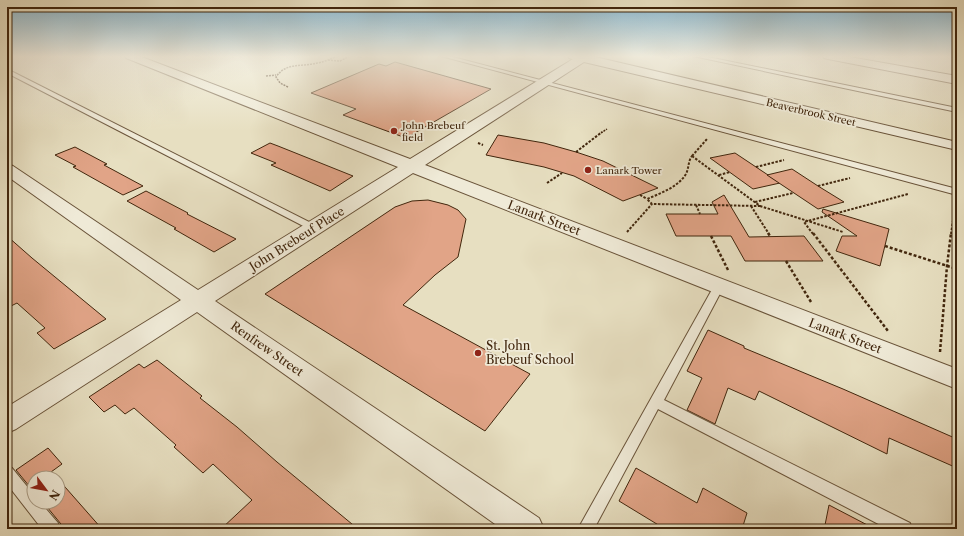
<svg xmlns="http://www.w3.org/2000/svg" width="964" height="536" font-family="'Libre Caslon Text',serif">
  <style>
    .building { fill: #e1a487; stroke: #41260d }
    .lines { fill: none; stroke-linecap: round; stroke-linejoin: round }
    .service-casing { stroke: #6a543a; stroke-width: 2 }
    .minor-casing { stroke: #6a543a; stroke-width: 2 }
    .path-far2 { stroke: #41260d; stroke-width: 1.5; stroke-dasharray: 2 1; stroke-linecap: butt }
    .path-far1 { stroke: #41260d; stroke-width: 2; stroke-dasharray: 2.5 1.5; stroke-linecap: butt }
    .path { stroke: #41260d; stroke-width: 2.5; stroke-dasharray: 3 2; stroke-linecap: butt }
    .service { fill: #efead7; fill-rule: evenodd }
    .minor { fill: #efead7; fill-rule: evenodd }
    .poi-dot { fill: #8f2418; stroke: #efead7; stroke-width: 1.5 }
    .labels { text-anchor: middle; stroke-width: 3.5; stroke-linejoin: round; paint-order: stroke }
    .far-street-label { font-size: 10px; fill: #41260d; stroke: #efead7 }
    .far-poi-label { font-size: 10px; fill: #41260d; stroke: #efead7; text-anchor: start }
    .street-label { font-size: 12px; fill: #41260d; stroke: #efead7 }
    .poi-label { font-size: 12px; fill: #41260d; stroke: #efead7; text-anchor: start }
  </style>
  <rect width="100%" height="100%" fill="#e7dfc1"/>
  <filter id="stains"><feTurbulence type="fractalNoise" baseFrequency=".005" numOctaves="4"/><feColorMatrix values="0 0 0 0 .2 0 0 0 0 .09 0 0 0 0 .02 0 0 0 .5 -.17"/></filter>
  <radialGradient id="worn" r=".72"><stop offset=".6" stop-color="#630" stop-opacity="0"/><stop offset="1" stop-color="#630" stop-opacity=".3"/></radialGradient>
  <!-- building -->
  <g class="building">
    <path d="M 395,62 L 491,89 L 406,138 L 343,115 L 356,109 L 311,93 L 379,64 L 386,66 Z"/>
    <path d="M 498,135 L 544,143 L 576,152 L 603,161 L 658,188 L 623,201 L 574,176 L 544,167 L 486,155 Z"/>
    <path d="M 270,143 L 278,146 L 353,176 L 330,191 L 271,165 L 276,163 L 251,153 Z"/>
    <path d="M 75,147 L 107,164 L 104,165 L 143,186 L 123,195 L 73,167 L 76,166 L 55,155 Z"/>
    <path d="M 735,153 L 780,183 L 753,189 L 710,158 Z"/>
    <path d="M 792,169 L 818,186 L 844,202 L 818,209 L 767,175 Z"/>
    <path d="M 146,191 L 188,213 L 187,214 L 236,239 L 214,252 L 174,229 L 176,228 L 127,201 Z"/>
    <path d="M 724,195 L 749,237 L 804,236 L 823,261 L 745,261 L 731,236 L 676,236 L 666,214 L 718,214 L 712,202 Z"/>
    <path d="M 428,200 L 448,205 L 458,210 L 466,219 L 458,257 L 435,275 L 403,305 L 530,374 L 485,431 L 265,294 L 395,207 L 412,201 Z"/>
    <path d="M 823,209 L 889,229 L 880,266 L 836,251 L 842,236 L 857,236 L 822,212 Z"/>
    <path d="M 7,236 L 32,258 L 106,319 L 54,349 L 37,333 L 45,328 L 17,303 L 7,308 Z"/>
    <path d="M 708,330 L 744,346 L 744,348 L 843,389 L 957,439 L 957,468 L 889,438 L 887,454 L 759,391 L 755,400 L 728,388 L 715,424 L 687,410 L 702,378 L 687,371 Z"/>
    <path d="M 157,360 L 202,396 L 200,398 L 237,427 L 277,462 L 358,529 L 221,529 L 252,500 L 213,464 L 203,473 L 174,447 L 176,445 L 134,408 L 125,414 L 115,405 L 104,412 L 89,397 L 139,364 L 144,368 Z"/>
    <path d="M 48,448 L 62,464 L 51,472 L 57,478 L 34,478 L 34,492 L 16,470 Z"/>
    <path d="M 636,468 L 697,503 L 703,488 L 747,513 L 742,529 L 665,529 L 619,501 Z"/>
    <path d="M 58,479 L 102,529 L 65,529 L 43,502 L 58,502 Z"/>
    <path d="M 829,505 L 875,529 L 833,529 L 825,525 Z"/>
  </g>
  <g class="lines">
    <!-- service casing -->
    <g class="service-casing">
      <g id="service">
        <path d="M 441,56 L 449,56 L 957,189 L 957,195 Z"/>
        <path d="M 693,56 L 703,56 L 957,108 L 957,112 Z"/>
        <path d="M 951,56 L 957,56 L 957,58 L 952,57 Z"/>
        <path d="M 7,69 L 317,226 L 319,228 L 317,230 L 311,230 L 7,73 Z"/>
        <path d="M 719,282 L 723,283 L 724,286 L 664,400 L 910,523 L 912,529 L 888,529 L 658,409 L 594,529 L 578,529 L 714,286 L 715,283 Z"/>
        <path d="M 7,466 L 12,468 L 34,495 L 34,502 L 40,502 L 58,523 L 60,529 L 42,529 L 7,484 Z"/>
      </g>
    </g>
    <!-- minor casing -->
    <g class="minor-casing">
      <g id="minor">
        <path d="M 125,56 L 139,56 L 410,159 L 573,59 L 569,58 L 568,56 L 591,56 L 957,142 L 957,150 L 584,62 L 425,165 L 957,369 L 957,389 L 413,173 L 215,301 L 539,518 L 544,529 L 502,529 L 197,312 L 16,429 L 7,433 L 7,407 L 181,300 L 7,176 L 7,164 L 13,166 L 198,290 L 398,167 L 126,58 Z"/>
        <path d="M 823,56 L 844,56 L 957,76 L 957,84 L 828,59 L 824,58 Z"/>
      </g>
    </g>
    <!-- path-far2 -->
    <g class="path-far2">
      <path d="M 351,56 L 362,57"/>
      <path d="M 328,60 L 340,61 L 350,56"/>
      <path d="M 266,76 L 276,75"/>
      <path d="M 288,87 L 280,83 L 276,77 C 286,62 302,67 317,63 C 325,62 331,58 339,56"/>
      <path d="M 601,133 L 607,129"/>
    </g>
    <!-- path-far1 -->
    <g class="path-far1">
      <path d="M 478,143 L 483,145"/>
      <path d="M 576,152 L 602,132"/>
      <path d="M 692,156 L 760,206 L 652,204 L 647,199 C 661,193 678,187 686,174 C 689,168 688,161 692,156 Z"/>
      <path d="M 692,156 L 707,139"/>
      <path d="M 756,167 L 784,160"/>
      <path d="M 719,175 L 730,172"/>
      <path d="M 547,183 L 562,173"/>
      <path d="M 818,186 L 850,178"/>
      <path d="M 640,195 L 647,199"/>
      <path d="M 755,202 L 793,193"/>
      <path d="M 696,205 L 700,214"/>
      <path d="M 751,206 L 769,234"/>
      <path d="M 760,206 L 843,232"/>
      <path d="M 627,232 L 652,204"/>
      <path d="M 813,234 L 804,222 L 908,194"/>
      <path d="M 951,234 L 955,207"/>
    </g>
    <!-- path -->
    <g class="path">
      <path d="M 768,233 L 770,236"/>
      <path d="M 813,233 L 888,331"/>
      <path d="M 711,236 L 728,270"/>
      <path d="M 885,246 L 957,269"/>
      <path d="M 786,261 L 811,302"/>
      <path d="M 940,352 L 947,266 L 951,233"/>
    </g>
    <!-- service -->
    <use href="#service" class="service"/>
    <!-- minor -->
    <use href="#minor" class="minor"/>
  </g>
  <!-- sky -->
  <linearGradient id="sky" x2="0" y2="1"><stop stop-color="#87b8d2"/><stop offset="0.43" stop-color="#f4f1e3"/><stop offset="1" stop-color="#f4f1e3" stop-opacity="0"/></linearGradient>
  <rect width="964" height="131" fill="url(#sky)"/>
  <!-- markers -->
  <g class="poi-dot">
    <circle cx="394" cy="131" r="4"/>
    <circle cx="588" cy="170" r="4"/>
    <circle cx="478" cy="353" r="4"/>
  </g>
  <g class="labels">
    <!-- far-street labels -->
    <g class="far-street-label">
      <text transform="translate(811 112) rotate(13)" y="4">Beaverbrook Street</text>
    </g>
    <!-- far-poi labels -->
    <g class="far-poi-label">
      <text x="402" y="129">John Brebeuf<tspan x="402" dy="12">field</tspan></text>
      <text x="596" y="174">Lanark Tower</text>
    </g>
    <!-- street labels -->
    <g class="street-label">
      <text transform="translate(544 218) rotate(21)" y="4">Lanark Street</text>
      <text transform="translate(297 239) rotate(-32)" y="4">John Brebeuf Place</text>
      <text transform="translate(845 336) rotate(21)" y="4">Lanark Street</text>
      <text transform="translate(267 349) rotate(35)" y="4">Renfrew Street</text>
    </g>
    <!-- poi labels -->
    <g class="poi-label">
      <text x="486" y="350">St. John<tspan x="486" dy="14">Brebeuf School</tspan></text>
    </g>
  </g>
  <!-- margin -->
  <rect width="964" height="536" fill="none" stroke="#e7dfc1" stroke-width="24"/>
  <rect x="8" y="8" width="948" height="520" fill="none" stroke="#41260d" stroke-width="2"/>
  <rect x="12" y="12" width="940" height="512" fill="none" stroke="#41260d"/>
  <!-- north arrow -->
  <g transform="translate(46 490) rotate(122)"><circle r="19" fill="#efead7" stroke="#a99c86"/>
  <path d="M0-3L7 15L0 10L-7 15Z" fill="#8f2418"/>
  <text y="-6" font-size="11" font-weight="bold" text-anchor="middle" fill="#41260d">N</text>
  </g>
  <rect width="100%" height="100%" filter="url(#stains)"/>
  <rect width="100%" height="100%" fill="url(#worn)"/>
</svg>
